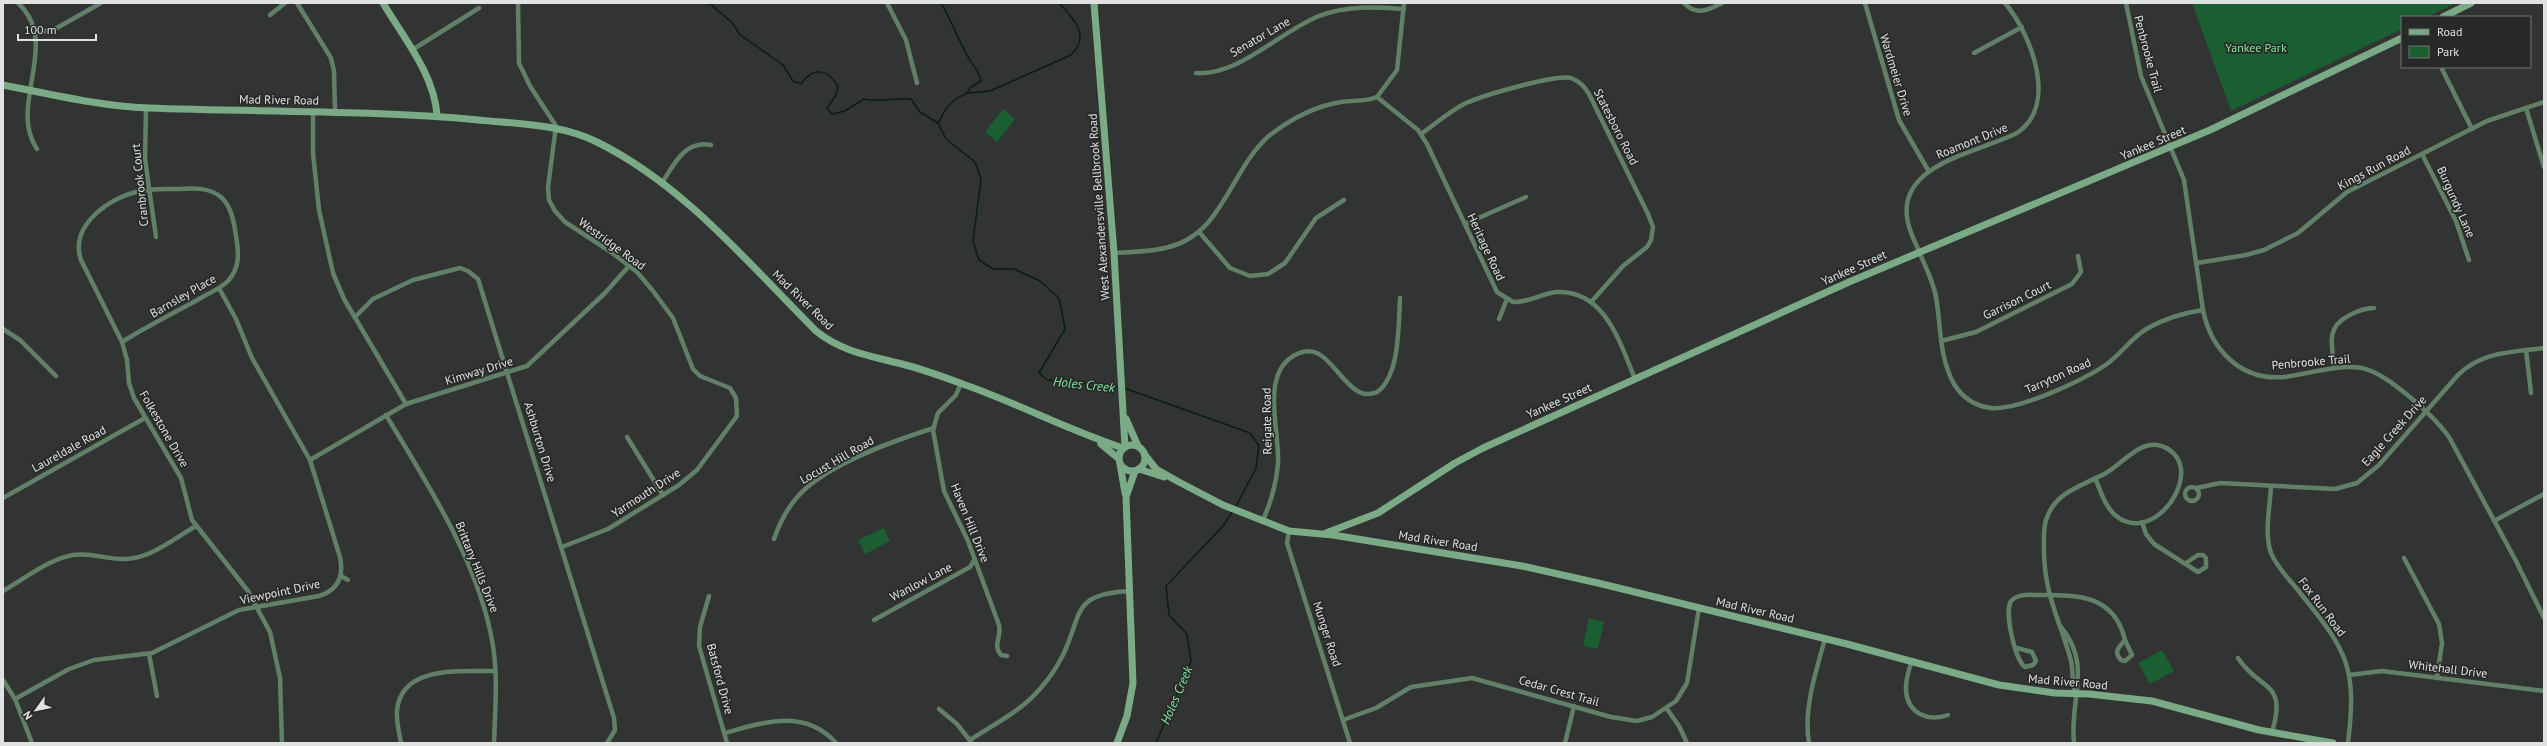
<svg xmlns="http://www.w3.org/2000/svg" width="2547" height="746" font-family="'PT Sans',sans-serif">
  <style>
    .green { fill: #1a5e32 }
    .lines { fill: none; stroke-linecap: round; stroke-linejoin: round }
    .stream { stroke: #081f0f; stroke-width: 1.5 }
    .street { stroke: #628068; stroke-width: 4.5 }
    .secondary { stroke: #7aab86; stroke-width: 7 }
    .labels { text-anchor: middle; stroke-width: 3.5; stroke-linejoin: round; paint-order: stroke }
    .street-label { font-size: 12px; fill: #e0e2e1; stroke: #272a28 }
    .park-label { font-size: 12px; fill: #83e89f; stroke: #272a28 }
    .water-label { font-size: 13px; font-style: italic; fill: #81e69d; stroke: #272a28 }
  </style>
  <rect width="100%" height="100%" fill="#313432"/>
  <!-- green -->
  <g class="green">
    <path d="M 2192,3 L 2456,3 L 2427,17 L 2402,17 L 2402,29 L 2231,111 Z"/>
    <path d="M 1003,109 L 1015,119 L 997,142 L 985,132 Z"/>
    <path d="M 884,528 L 890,541 L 865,554 L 858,540 Z"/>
    <path d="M 1589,618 L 1604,622 L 1598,649 L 1583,646 Z"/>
    <path d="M 2162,650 L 2174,671 L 2150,684 L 2138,663 Z"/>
  </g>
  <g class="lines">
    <!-- stream -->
    <g class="stream">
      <path d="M 702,3 L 711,4 C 720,14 735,22 739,34 L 783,65 L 793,81 L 801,84 C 813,67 827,68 838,86 L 836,95 L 827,108 L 832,114 L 845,111 L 864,99 C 880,103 895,97 911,99 L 920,112 L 938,123"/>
      <path d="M 941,3 C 951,20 958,39 968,57 C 973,66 979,70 981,81 L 971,87 L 967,93"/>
      <path d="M 1059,3 C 1074,19 1091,35 1071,55 L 990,91 L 968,93 L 957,98 L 947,107 L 938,123 L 946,139 L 975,162 L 981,179 L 973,241 L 979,260 L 993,269 L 1014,269 L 1040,281 L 1059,298 L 1065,329 L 1039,373 L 1047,380 L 1103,384 L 1119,387"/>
      <path d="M 1124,388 L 1250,433 L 1259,446 L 1256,468 L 1235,508"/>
      <path d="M 1156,743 L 1191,661 L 1187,634 L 1169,615 L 1166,586 L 1223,526 L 1233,511"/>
    </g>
    <!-- street -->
    <g class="street">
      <path d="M 18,3 C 62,44 7,105 37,149"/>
      <path d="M 297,3 L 331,58 L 334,71 L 335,111"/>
      <path d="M 518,3 L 519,63 L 530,86 L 556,126 L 548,187 L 549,200 L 555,211 L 565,222 L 611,252 L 637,272 L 653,291 L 673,318 L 693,369 L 700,376 L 730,388 L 736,398 L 737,416 L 697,470 L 679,485 L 608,529 L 562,547"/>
      <path d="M 887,3 L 906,40 L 917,83"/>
      <path d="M 1684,3 C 1696,16 1709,10 1722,3"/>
      <path d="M 1865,3 L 1899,120 L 1928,170"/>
      <path d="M 2005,3 C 2031,34 2059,105 2017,133 C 1980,152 1900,163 1907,217 C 1908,228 1913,238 1918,249 C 1924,264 1933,280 1936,297 C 1941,326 1939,357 1954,384 C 1962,397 1975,406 1991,408 C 2018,411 2084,380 2107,364 C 2122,353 2132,337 2148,328 C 2166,318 2183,313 2203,310"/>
      <path d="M 2126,3 L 2141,76 L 2184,180 L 2203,310 C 2211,350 2241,381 2284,377 C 2309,374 2336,364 2362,368 C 2387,373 2434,416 2449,437 L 2516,561 L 2544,618"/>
      <path d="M 270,15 L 285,3"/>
      <path d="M 35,33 L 55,29 L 101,3"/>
      <path d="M 412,50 L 479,8"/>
      <path d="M 1974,53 L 2022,27"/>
      <path d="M 2441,67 L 2472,129"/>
      <path d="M 1196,73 C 1239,76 1281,31 1319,16 C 1347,5 1374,7 1404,9"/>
      <path d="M 1377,97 L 1418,130 L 1427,144 L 1497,292 L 1513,302 C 1528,303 1542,293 1557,292 C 1605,290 1620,343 1635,379"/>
      <path d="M 146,108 L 145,159 L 156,237"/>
      <path d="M 2526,108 L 2544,167"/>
      <path d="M 313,112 L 313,153 L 319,210 L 333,273 L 344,299 L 406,404"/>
      <path d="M 1421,134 C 1435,124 1449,112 1464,104 C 1481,96 1555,74 1571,78 C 1579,81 1585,87 1589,94 L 1648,214 L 1653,227 L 1651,240 L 1647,247 L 1623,266 L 1592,301"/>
      <path d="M 2422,154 L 2456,221 L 2469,260"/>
      <path d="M 662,183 C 674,164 685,140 711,145"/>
      <path d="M 1465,224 L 1526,197"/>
      <path d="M 1200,233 L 1230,268 L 1250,276 L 1268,274 L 1285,263 L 1316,218 L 1344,200"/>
      <path d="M 1114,253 C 1132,252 1151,252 1169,247 C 1224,233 1230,169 1270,135 C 1291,119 1315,106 1341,102 C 1353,100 1366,102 1377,97 L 1397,70 L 1404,3"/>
      <path d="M 2197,263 L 2246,255 L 2264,250 L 2298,233 L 2347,192 L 2487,121 L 2544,102"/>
      <path d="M 355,317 L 373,299 L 413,280 L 460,268 L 468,271 L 478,279 L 614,718 L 615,730 L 607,743"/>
      <path d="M 1499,319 L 1507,299"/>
      <path d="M 3,329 L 20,340 L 56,376"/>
      <path d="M 1941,341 L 1976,332 L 2072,284 L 2081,272 L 2078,256"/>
      <path d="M 122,342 C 147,326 174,313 199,299 C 209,293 220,289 228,281 C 240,268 239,253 236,236 C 234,223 232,207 221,197 C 209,187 192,188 178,189 C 166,189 153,188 141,191 C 111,196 69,225 81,260 L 122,342 L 127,360 L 129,383 L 134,398 L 181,478 L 192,520 L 248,591 L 270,632 L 280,678 L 282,743"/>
      <path d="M 2526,350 L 2531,393"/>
      <path d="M 2335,368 C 2332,346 2325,328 2348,316 C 2357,311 2364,308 2374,308"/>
      <path d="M 961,383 L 956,395 L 938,413 L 933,430 L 944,491 L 968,541 L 999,625 C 1002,637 992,645 1001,655 L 1007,656"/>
      <path d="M 386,415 C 428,485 480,564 493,646 C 498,677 495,711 494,743"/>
      <path d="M 627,437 L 663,495"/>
      <path d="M 310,460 L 406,404 L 527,366 L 605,293 L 629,266"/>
      <path d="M 2271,486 C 2270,507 2264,533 2271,553 C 2277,568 2291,581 2301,594 C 2348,652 2357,668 2348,743"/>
      <circle cx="2192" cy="494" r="7"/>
      <path d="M 2197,488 L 2220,483 L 2335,489 L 2357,483 L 2379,465 L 2458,375 C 2482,351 2513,352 2544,348"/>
      <path d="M 3,498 L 145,418"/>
      <path d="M 2494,521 L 2544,494"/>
      <path d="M 1262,522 C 1271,503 1276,485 1278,464 C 1280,434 1262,381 1289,359 C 1297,353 1307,349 1317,353 C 1336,361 1352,404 1377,392 C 1387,386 1393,369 1395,358 C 1399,339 1399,318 1400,298"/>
      <path d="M 2142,522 L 2146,534 L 2154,544 L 2198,572 L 2206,567 L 2206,558 L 2203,555 L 2198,555 L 2186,563"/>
      <path d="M 1289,531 L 1287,543 L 1350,743"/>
      <path d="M 774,539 C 779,525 785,512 794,501 C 820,466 893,441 934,428"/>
      <path d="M 2404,558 L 2439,624 L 2442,643 L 2437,678"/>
      <path d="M 341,576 L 348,580"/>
      <path d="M 3,591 C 24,579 49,559 73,555 C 90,552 105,559 122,559 C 149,560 173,539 196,526"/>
      <path d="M 709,596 L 700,627 L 699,646 L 727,743"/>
      <path d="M 874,620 L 970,567 L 975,559"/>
      <path d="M 2061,627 C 2093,666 2069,699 2074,743"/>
      <path d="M 2017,648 L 2032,652 L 2036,661 L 2033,665 L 2025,667 C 2015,660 2004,612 2011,601 C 2019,593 2029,595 2039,595 C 2077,595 2114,594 2125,640 C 2119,647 2113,652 2121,660 L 2125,661 L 2132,655 L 2125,640"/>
      <path d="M 149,654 L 157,696"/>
      <path d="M 2238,658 C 2259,691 2288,680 2272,732"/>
      <path d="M 1912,660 C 1909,670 1905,680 1906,691 C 1908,714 1929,722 1948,715"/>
      <path d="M 2349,675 L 2382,671 L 2544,691"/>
      <path d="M 3,680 L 15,699 L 32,743"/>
      <path d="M 2075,693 C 2071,681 2074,669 2070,657 C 2059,619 2045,595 2044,553 C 2044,542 2043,530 2046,520 C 2055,491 2083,486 2106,473 C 2125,462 2144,434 2168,449 C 2176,454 2180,460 2181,469 C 2184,500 2145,541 2115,515 C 2104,505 2101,491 2095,478"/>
      <path d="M 15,699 L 69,669 L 94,660 L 152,653 L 239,610 L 319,596 C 338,590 344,576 340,557 L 310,460 L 252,358 L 236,319 L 219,288"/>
      <path d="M 939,709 L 957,724 L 972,743"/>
      <path d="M 1667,709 L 1679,726 L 1687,743"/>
      <path d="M 1343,720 L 1376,708 L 1411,687 L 1472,678 L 1611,717 L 1637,721 L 1652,717 L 1676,701 L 1687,683 L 1699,608"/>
      <path d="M 725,733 C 764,722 805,708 836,743"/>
      <path d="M 970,740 C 993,725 1021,711 1039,690 C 1048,680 1057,667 1063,655 C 1083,613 1071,594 1130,591"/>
      <path d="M 401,743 C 399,732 396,721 397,710 C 402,664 463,672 495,671"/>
      <path d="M 1565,743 L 1574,706"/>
      <path d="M 1809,743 C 1803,710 1816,671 1825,639"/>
    </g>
    <!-- secondary -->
    <g class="secondary">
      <path d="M 383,3 C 403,37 435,75 437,116"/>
      <path d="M 1094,3 L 1114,253 L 1125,447"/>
      <path d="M 2443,17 L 2471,3"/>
      <path d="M 3,85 C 51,94 99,106 148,108 C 259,112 369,110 479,120 C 518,124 561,124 597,142 C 684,185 748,263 816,331 C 842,352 871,356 902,364 C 922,369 941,376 960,383 C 1015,402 1068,430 1123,448"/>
      <path d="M 1126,419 L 1138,446"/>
      <path d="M 1101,444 L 1118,458"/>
      <circle cx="1132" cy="458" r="13"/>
      <path d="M 1145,455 L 1156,469 L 1177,481 L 1223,505 L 1289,531 L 1333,535 L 1522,566 L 1598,583 L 1847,644 L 1999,685 L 2055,693 L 2089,694 L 2152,701 L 2259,730 L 2333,743"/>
      <path d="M 1120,464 L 1125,493"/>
      <path d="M 1139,469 L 1164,477"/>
      <path d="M 1326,533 L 1378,513 L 1455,463 L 1483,448 L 1849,282 L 2210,130 L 2402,38"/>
      <path d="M 1117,743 L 1127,716 L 1133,683 L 1126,497 L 1135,471"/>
    </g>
  </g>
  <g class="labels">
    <!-- street labels -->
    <g class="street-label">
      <text transform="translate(1260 37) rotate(-30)" y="4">Senator Lane</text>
      <text transform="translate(2148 54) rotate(75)" y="4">Penbrooke Trail</text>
      <text transform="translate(1896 75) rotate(73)" y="4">Wardmeier Drive</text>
      <text transform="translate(279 100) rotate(1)" y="4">Mad River Road</text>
      <text transform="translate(1616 127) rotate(63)" y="4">Statesboro Road</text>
      <text transform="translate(1972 141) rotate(-22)" y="4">Roamont Drive</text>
      <text transform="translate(2153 143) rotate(-23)" y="4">Yankee Street</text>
      <text transform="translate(2374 168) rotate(-28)" y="4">Kings Run Road</text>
      <text transform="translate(140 185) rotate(-96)" y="4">Cranbrook Court</text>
      <text transform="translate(2456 202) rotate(66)" y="4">Burgundy Lane</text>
      <text transform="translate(1099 207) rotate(-94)" y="4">West Alexandersville Bellbrook Road</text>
      <text transform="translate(612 244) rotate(36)" y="4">Westridge Road</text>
      <text transform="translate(1486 247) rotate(65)" y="4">Heritage Road</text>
      <text transform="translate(1854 268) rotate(-24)" y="4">Yankee Street</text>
      <text transform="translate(183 296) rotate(-30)" y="4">Barnsley Place</text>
      <text transform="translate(803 300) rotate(44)" y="4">Mad River Road</text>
      <text transform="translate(2017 300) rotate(-26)" y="4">Garrison Court</text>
      <text transform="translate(2311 362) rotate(-5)" y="4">Penbrooke Trail</text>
      <text transform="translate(479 371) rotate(-17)" y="4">Kimway Drive</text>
      <text transform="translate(2058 376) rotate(-24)" y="4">Tarryton Road</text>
      <text transform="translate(1559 401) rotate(-24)" y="4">Yankee Street</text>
      <text transform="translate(1267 421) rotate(-91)" y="4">Reigate Road</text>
      <text transform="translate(164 429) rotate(60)" y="4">Folkestone Drive</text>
      <text transform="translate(2394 431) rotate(-48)" y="4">Eagle Creek Drive</text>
      <text transform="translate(540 442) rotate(73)" y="4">Ashburton Drive</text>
      <text transform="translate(69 449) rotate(-29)" y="4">Laureldale Road</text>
      <text transform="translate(837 460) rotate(-30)" y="4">Locust Hill Road</text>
      <text transform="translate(646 493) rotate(-33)" y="4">Yarmouth Drive</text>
      <text transform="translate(970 523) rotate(68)" y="4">Haven Hill Drive</text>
      <text transform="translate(1438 541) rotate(9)" y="4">Mad River Road</text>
      <text transform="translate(477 567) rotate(68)" y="4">Brittany Hills Drive</text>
      <text transform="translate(921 582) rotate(-28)" y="4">Wanlow Lane</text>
      <text transform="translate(280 592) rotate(-12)" y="4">Viewpoint Drive</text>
      <text transform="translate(2322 607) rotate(53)" y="4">Fox Run Road</text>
      <text transform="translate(1755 610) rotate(13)" y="4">Mad River Road</text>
      <text transform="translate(1327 634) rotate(72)" y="4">Munger Road</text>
      <text transform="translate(2448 669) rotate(7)" y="4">Whitehall Drive</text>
      <text transform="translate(720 679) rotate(75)" y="4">Batsford Drive</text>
      <text transform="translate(2068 682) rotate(5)" y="4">Mad River Road</text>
      <text transform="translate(1559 691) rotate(16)" y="4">Cedar Crest Trail</text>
    </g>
    <!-- park labels -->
    <g class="park-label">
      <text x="2256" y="52">Yankee Park</text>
    </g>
    <!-- water labels -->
    <g class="water-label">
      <text transform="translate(1084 384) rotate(6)" y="5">Holes Creek</text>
      <text transform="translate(1176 695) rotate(-67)" y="5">Holes Creek</text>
    </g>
  </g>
  <!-- border -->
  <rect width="2547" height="746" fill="none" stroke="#e0e2e1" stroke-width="8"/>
  <!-- legend -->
  <rect x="2401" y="16" width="130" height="52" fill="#272a28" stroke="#717472"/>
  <rect x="2409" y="29" width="20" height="6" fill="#7aab86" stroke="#717472"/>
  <text x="2437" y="36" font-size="12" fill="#e0e2e1">Road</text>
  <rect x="2409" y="46" width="20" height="12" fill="#1a5e32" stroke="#717472"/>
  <text x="2437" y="56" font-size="12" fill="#e0e2e1">Park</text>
  <!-- north arrow -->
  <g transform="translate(36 710) rotate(237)" stroke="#272a28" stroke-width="3" paint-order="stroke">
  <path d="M0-3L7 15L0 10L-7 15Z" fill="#e0e2e1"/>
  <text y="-6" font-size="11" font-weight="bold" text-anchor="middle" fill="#e0e2e1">N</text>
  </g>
  <!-- scale -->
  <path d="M18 34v6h78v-6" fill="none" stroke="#e0e2e1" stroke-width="2"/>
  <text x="24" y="34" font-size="12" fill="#e0e2e1" stroke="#272a28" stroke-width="3" paint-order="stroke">100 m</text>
</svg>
